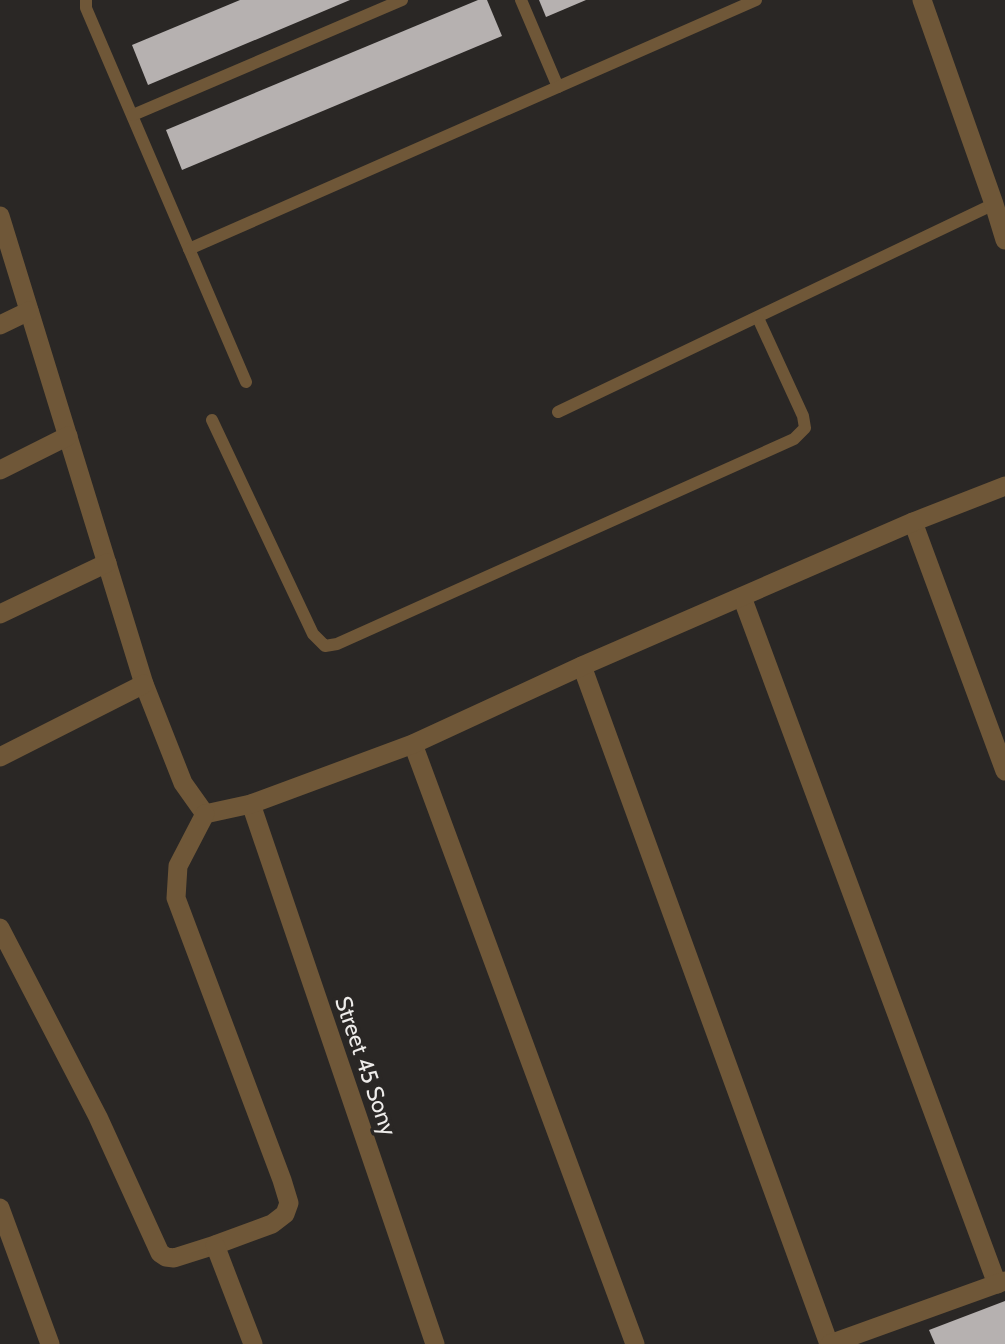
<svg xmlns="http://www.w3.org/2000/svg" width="1005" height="1344" font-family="Cabin,sans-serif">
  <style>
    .building { fill: #b6b1b0 }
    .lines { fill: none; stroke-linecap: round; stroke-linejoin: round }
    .service { stroke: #6f5738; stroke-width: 12 }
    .minor { stroke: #6f5738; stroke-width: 19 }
    .tertiary { stroke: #6f5738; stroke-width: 19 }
    .labels { text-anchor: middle; stroke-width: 7; stroke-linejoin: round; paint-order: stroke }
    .street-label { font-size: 23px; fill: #eeecea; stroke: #2a2725 }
  </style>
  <rect width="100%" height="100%" fill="#2a2725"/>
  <!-- building -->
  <g class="building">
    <path d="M 240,0 L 350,0 L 148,85 L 132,45 Z"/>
    <path d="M 478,0 L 487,0 L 502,36 L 182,170 L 166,130 Z"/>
    <path d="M 539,0 L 586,0 L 546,17 Z"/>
    <path d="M 1005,1301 L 1005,1344 L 935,1344 L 929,1330 Z"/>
  </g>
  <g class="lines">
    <!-- service -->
    <g class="service">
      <path d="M 86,0 L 86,8 L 246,382"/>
      <path d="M 521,0 L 558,87"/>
      <path d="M 133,115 L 402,0"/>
      <path d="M 189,249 L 756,0"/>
      <path d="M 558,412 L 994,204"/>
      <path d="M 212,420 L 313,634 L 325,646 L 337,644 L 794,439 L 805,428 L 803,416 L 758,318"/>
    </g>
    <!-- minor -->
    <g class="minor">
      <path d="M 0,216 L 144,684 L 183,783 L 205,814"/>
      <path d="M 0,325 L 29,311"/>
      <path d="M 0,470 L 68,436"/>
      <path d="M 913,522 L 1005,771"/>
      <path d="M 742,597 L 997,1284"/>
      <path d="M 0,614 L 107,563"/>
      <path d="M 582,666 L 829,1344"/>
      <path d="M 413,744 L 635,1344"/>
      <path d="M 0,757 L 144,684"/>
      <path d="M 251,804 L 435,1344"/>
      <path d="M 205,814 L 251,804 L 413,744 L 582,666 L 913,522 L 1005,486"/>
      <path d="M 0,928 L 98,1117 L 160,1253 L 166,1257 L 174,1258 L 215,1245 L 272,1224 L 285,1214 L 289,1203 L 282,1180 L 176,898 L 178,866 L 205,814"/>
      <path d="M 0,1208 L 50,1344"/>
      <path d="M 215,1245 L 253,1344"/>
      <path d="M 830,1344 L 1005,1281"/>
    </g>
    <!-- tertiary -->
    <path class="tertiary" d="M 922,0 L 994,204 L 1005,240"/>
  </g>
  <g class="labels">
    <!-- street labels -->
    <g class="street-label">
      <text transform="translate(366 1066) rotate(71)" y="8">Street 45 Sony</text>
    </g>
  </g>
</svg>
